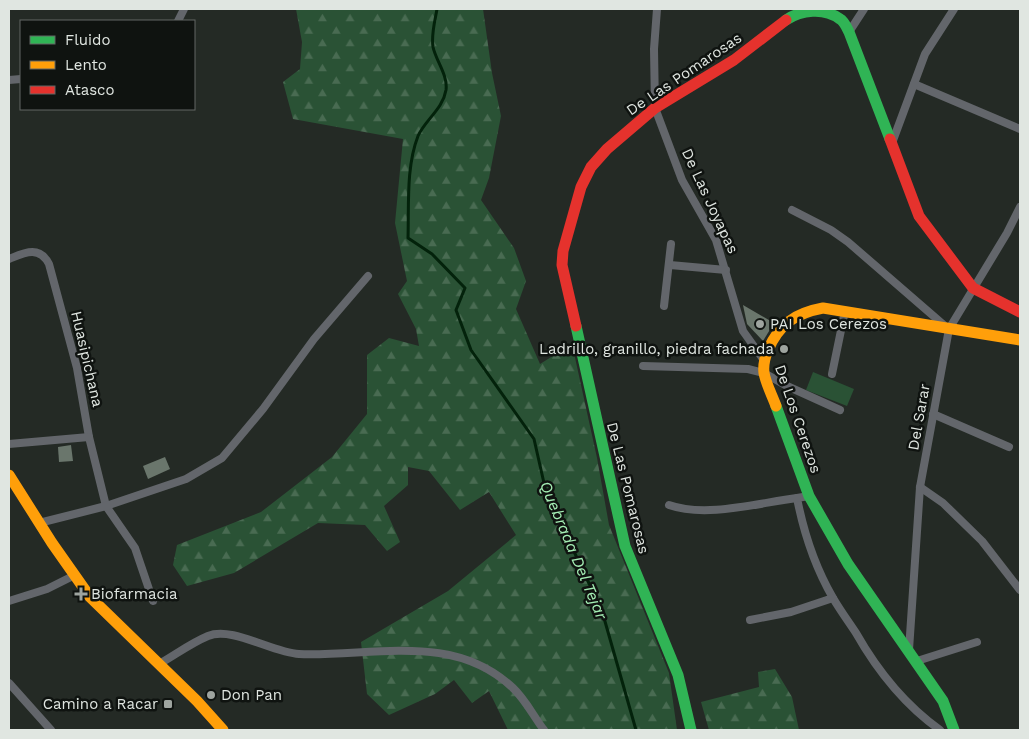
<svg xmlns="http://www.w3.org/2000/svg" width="1029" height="739" font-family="'Work Sans',sans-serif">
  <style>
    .forest { fill: url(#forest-firs) }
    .pitch { fill: #2a5235 }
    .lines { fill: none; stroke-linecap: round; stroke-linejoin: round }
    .stream { stroke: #03220b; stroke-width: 3 }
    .building { fill: #6a766c }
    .street { stroke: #63666b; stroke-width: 8 }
    .fast { stroke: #30b455; stroke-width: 11 }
    .slow { stroke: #ff9f0a; stroke-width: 11 }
    .jam { stroke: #e5322d; stroke-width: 11 }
    .poi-dot { fill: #9ea49f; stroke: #0f1310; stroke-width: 2 }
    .labels { text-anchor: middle; stroke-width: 5; stroke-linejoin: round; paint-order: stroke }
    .street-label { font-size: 15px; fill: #e0e6e1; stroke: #0f1310 }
    .poi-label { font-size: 15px; fill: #e0e6e1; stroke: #0f1310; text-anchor: start }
    .water-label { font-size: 16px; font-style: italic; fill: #a4eeb4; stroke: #0f1310 }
  </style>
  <defs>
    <pattern id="forest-firs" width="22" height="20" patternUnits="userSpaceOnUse" patternTransform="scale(1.25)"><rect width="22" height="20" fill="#2a5235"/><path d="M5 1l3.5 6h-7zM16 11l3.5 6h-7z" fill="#496b52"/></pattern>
  </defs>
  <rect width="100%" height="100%" fill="#242a25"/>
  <!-- forest -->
  <g class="forest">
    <path d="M 296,9 L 483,9 L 492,73 L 501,116 L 489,178 L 481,200 L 514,248 L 526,281 L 516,309 L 540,364 L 572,344 L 597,458 L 609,525 L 669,673 L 677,730 L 508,730 L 489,691 L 472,703 L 454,680 L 435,694 L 389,715 L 367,694 L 361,642 L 448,591 L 516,535 L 489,492 L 460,510 L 429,471 L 408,467 L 408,485 L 384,506 L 400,542 L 387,551 L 365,525 L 318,523 L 234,573 L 187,586 L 173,565 L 177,545 L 261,512 L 332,457 L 367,414 L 367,355 L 389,338 L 419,346 L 416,329 L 398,294 L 407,281 L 395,223 L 403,139 L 293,119 L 283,82 L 300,69 L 302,42 Z"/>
    <path d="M 775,669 L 792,697 L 799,730 L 709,730 L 701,702 L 759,687 L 758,672 Z"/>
  </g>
  <!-- pitch -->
  <path class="pitch" d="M 813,372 L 854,389 L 847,406 L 806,390 Z"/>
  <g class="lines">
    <!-- stream -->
    <path class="stream" d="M 437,9 C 435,21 431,34 433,47 C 436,61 448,75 446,90 C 443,109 425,120 418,136 C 406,167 409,205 408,238 L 432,254 L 465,288 L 456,310 L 471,350 L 534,439 L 546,492 L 602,611 L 636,730"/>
  </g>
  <!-- building -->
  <g class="building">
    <path d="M 743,305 L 774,323 L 763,341 L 747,324 Z"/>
    <path d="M 71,445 L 73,461 L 59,462 L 58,447 Z"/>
    <path d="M 165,457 L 170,469 L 148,479 L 143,466 Z"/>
  </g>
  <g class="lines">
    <!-- street -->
    <g class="street">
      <path d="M 657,9 L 654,49 L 655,108 L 682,180 L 716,240 L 743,331 L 763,359"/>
      <path d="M 178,21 L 184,9"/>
      <path d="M 849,32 L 864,9"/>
      <path d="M 9,80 L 21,79"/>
      <path d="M 914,84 L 1020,129"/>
      <path d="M 892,143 L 925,54 L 954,9"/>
      <path d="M 792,210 L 831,230 L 848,242 L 945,326"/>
      <path d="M 9,259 C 24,253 39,245 49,264 L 77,368 L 89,437 L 106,506 L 135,548 L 153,601"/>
      <path d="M 670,265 L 726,270"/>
      <path d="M 664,306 L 671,244"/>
      <path d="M 643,366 L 748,369 L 764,373 L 787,386 L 840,410"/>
      <path d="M 832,374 L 845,311"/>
      <path d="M 933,414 L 1009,447"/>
      <path d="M 9,444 L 89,437"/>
      <path d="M 920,487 L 943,503 L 982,541 L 1020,590"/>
      <path d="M 809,496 L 797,498 C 804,534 815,567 833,598 C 840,610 848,621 856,633 C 877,670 905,705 940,730"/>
      <path d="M 669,505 C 706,518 758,503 797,498"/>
      <path d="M 39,523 L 106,506 L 186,479 L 222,458 L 263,409 L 314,339 L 368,276"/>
      <path d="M 9,601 L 47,589 L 75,575"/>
      <path d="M 750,620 L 791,612 L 833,598"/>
      <path d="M 909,650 L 920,487 L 949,329 L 1007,233 L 1020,207"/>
      <path d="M 917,661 L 977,642"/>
      <path d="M 159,664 C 175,655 191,643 208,636 C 232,626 273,653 299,654 C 372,657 453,631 513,688 C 525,699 534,717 544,730"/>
      <path d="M 9,683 L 51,730"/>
    </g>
    <!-- fast -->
    <g class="fast">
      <path d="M 786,20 C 801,10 824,7 840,19 C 844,21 847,28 849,32 L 890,139"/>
      <path d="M 576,326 L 625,546 L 678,675 L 691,730"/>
      <path d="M 776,406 L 809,496 L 848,564 L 943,701 L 954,730"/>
    </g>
    <!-- slow -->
    <g class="slow">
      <path d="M 776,406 C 772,395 766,384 764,373 C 763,365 765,357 768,350 C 779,324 796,313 823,308 L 1020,340"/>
      <path d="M 9,475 L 52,543 L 90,597 L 197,701 L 223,730"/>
    </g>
    <!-- jam -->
    <g class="jam">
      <path d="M 890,139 L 919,216 L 973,288 L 1020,312"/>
      <path d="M 576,326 L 562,265 L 563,251 L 581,187 L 591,167 L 607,149 L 655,108 L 734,60 L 786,20"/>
    </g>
  </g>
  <!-- markers -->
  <g class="poi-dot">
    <circle cx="760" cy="324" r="5"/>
    <circle cx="784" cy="349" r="5"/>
    <path d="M78.5 586.5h5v5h5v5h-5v5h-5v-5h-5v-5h5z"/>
    <circle cx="211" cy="695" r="5"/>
    <rect x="163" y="699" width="10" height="10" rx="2.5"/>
  </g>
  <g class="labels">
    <!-- street labels -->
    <g class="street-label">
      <text transform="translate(684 74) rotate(-34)" y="5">De Las Pomarosas</text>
      <text transform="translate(710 201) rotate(65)" y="5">De Las Joyapas</text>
      <text transform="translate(87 359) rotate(77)" y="5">Huasipichana</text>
      <text transform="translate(919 417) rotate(-80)" y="5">Del Sarar</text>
      <text transform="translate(798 419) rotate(71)" y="5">De Los Cerezos</text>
      <text transform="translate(628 488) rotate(76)" y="5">De Las Pomarosas</text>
    </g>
    <!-- poi labels -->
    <g class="poi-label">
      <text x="770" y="329">PAI Los Cerezos</text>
      <text x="774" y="354" text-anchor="end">Ladrillo, granillo, piedra fachada</text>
      <text x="91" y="599">Biofarmacia</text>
      <text x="221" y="700">Don Pan</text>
      <text x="158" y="709" text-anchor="end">Camino a Racar</text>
    </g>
    <!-- water labels -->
    <g class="water-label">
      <text transform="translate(574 550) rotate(67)" y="6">Quebrada Del Tejar</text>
    </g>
  </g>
  <!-- border -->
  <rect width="1029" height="739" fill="none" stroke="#e0e6e1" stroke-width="20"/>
  <!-- legend -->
  <rect x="20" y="20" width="175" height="90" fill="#0f1310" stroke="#636764"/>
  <rect x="30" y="36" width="25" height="8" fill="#30b455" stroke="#636764"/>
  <text x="65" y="45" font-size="15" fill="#e0e6e1">Fluido</text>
  <rect x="30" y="61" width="25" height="8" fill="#ff9f0a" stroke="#636764"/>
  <text x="65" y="70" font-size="15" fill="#e0e6e1">Lento</text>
  <rect x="30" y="86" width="25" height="8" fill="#e5322d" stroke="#636764"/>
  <text x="65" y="95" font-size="15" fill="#e0e6e1">Atasco</text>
</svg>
